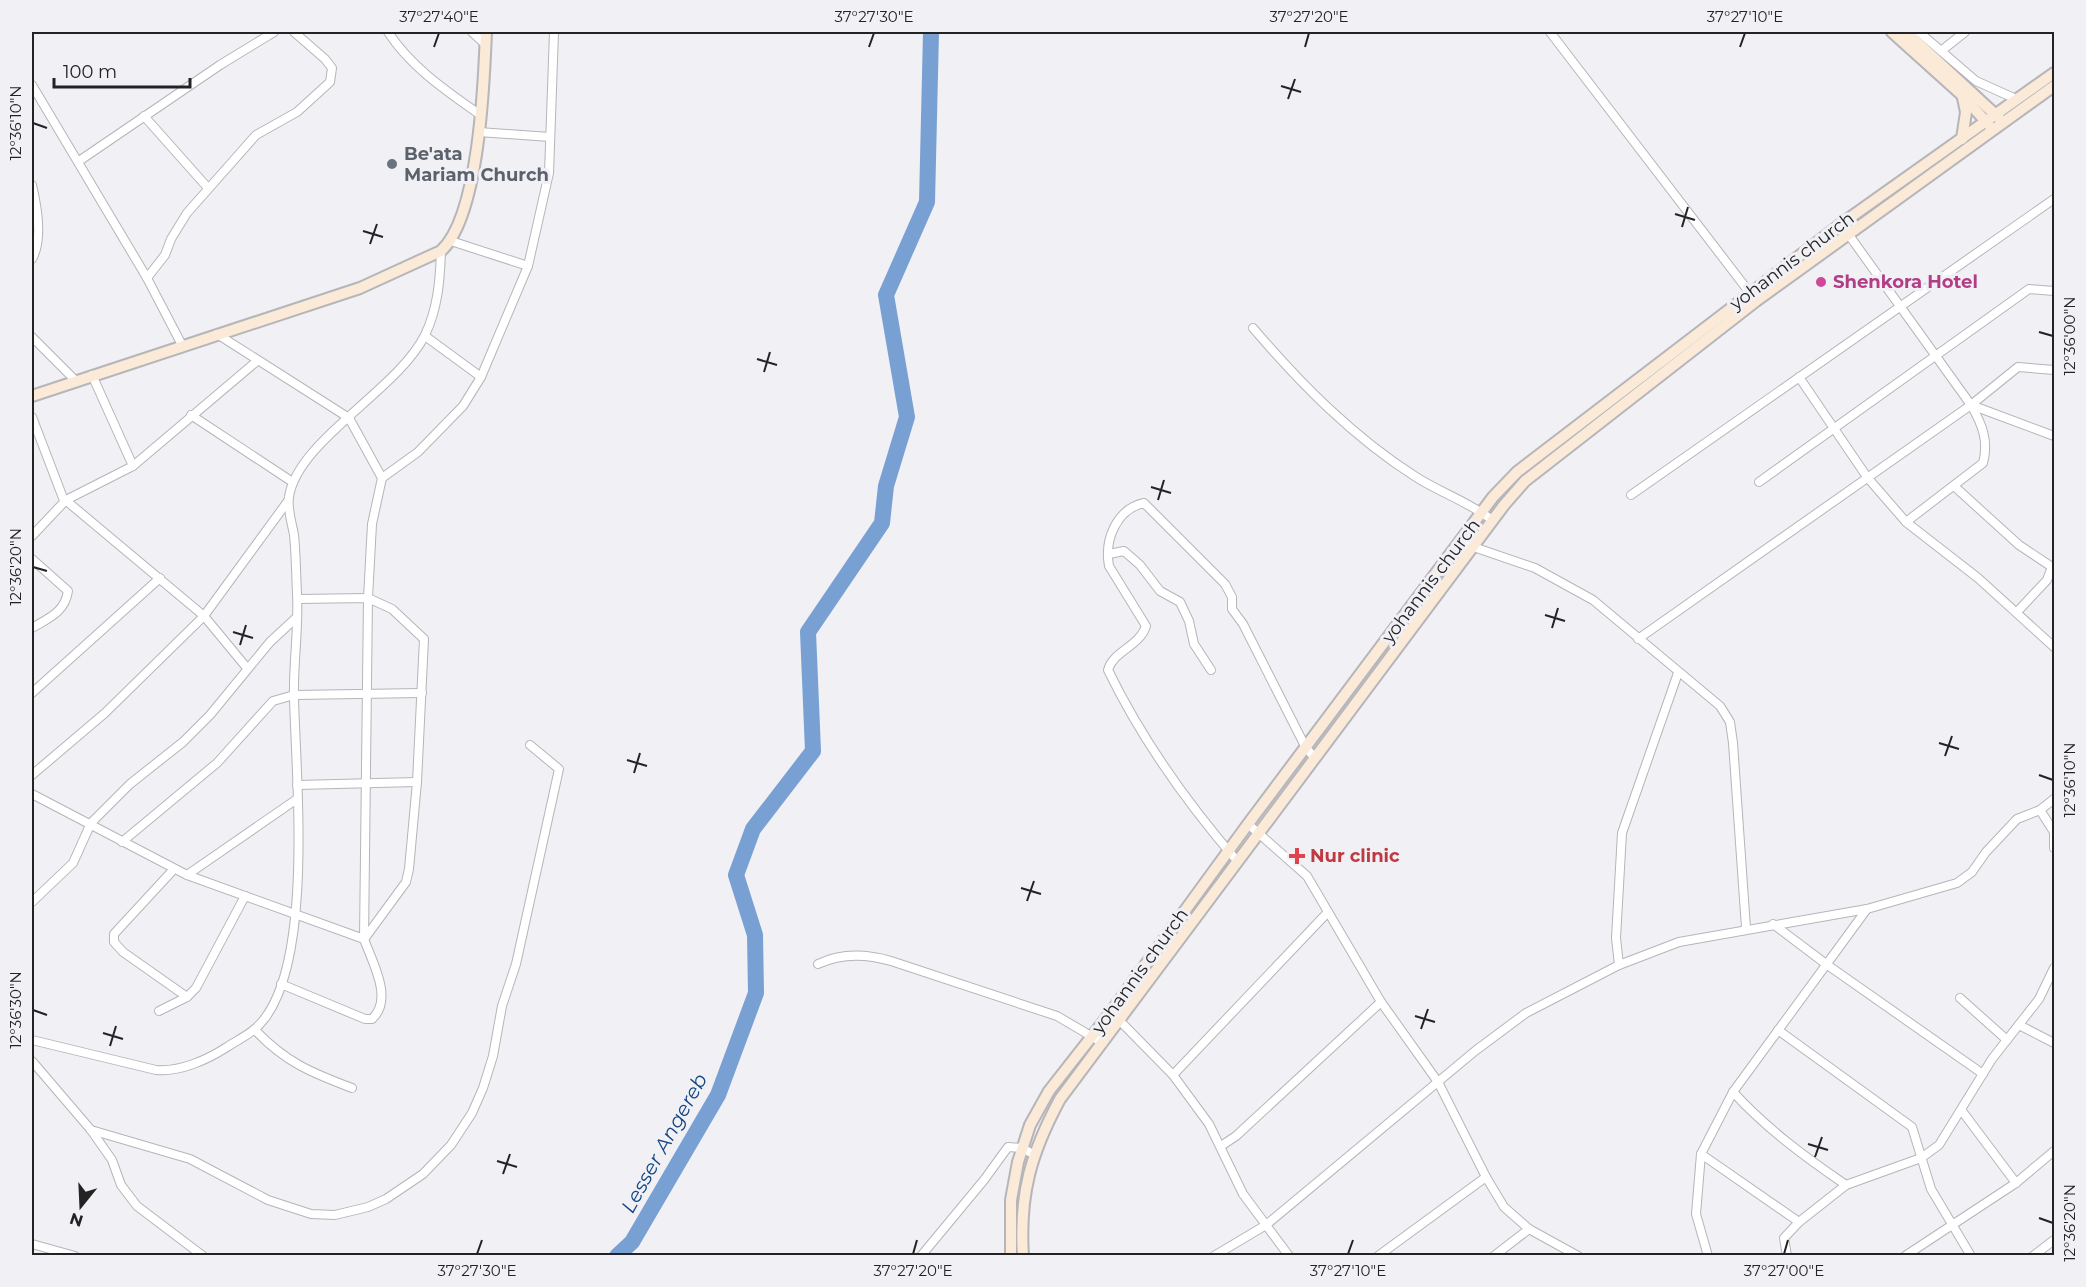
<svg xmlns="http://www.w3.org/2000/svg" width="2086" height="1287" font-family="Montserrat,sans-serif">
  <style>
    .lines { fill: none; stroke-linecap: round; stroke-linejoin: round }
    .river { stroke: #79a0d2; stroke-width: 16 }
    .street-casing { stroke: #b5b5ba; stroke-width: 10 }
    .secondary-casing { stroke: #b5b5ba; stroke-width: 14 }
    .street { stroke: #fff; stroke-width: 8 }
    .secondary { stroke: #faead7; stroke-width: 10 }
    .ticks { fill: none; stroke: #232324; stroke-width: 2 }
    .worship-dot { fill: #6b7280; stroke: #f0f0f5; stroke-width: 2 }
    .hotel-dot { fill: #d1479c; stroke: #f0f0f5; stroke-width: 2 }
    .health-dot { fill: #e0444e; stroke: #f0f0f5; stroke-width: 2 }
    .labels { text-anchor: middle; stroke-width: 6; stroke-linejoin: round; paint-order: stroke }
    .worship-label { font-size: 18px; font-weight: bold; fill: #5b616d; stroke: #f0f0f5; text-anchor: start }
    .street-label { font-size: 18px; fill: #232324; stroke: #f0f0f5 }
    .hotel-label { font-size: 18px; font-weight: bold; fill: #b23c85; stroke: #f0f0f5; text-anchor: start }
    .health-label { font-size: 18px; font-weight: bold; fill: #be3a42; stroke: #f0f0f5; text-anchor: start }
    .water-label { font-size: 20px; font-style: italic; fill: #114683; stroke: #f0f0f5 }
    .neatline { fill: none; stroke: #232324; stroke-width: 2 }
    .ticks-label { font-size: 15px; text-anchor: middle; fill: #232324 }
  </style>
  <rect width="100%" height="100%" fill="#f0f0f5"/>
  <g class="lines">
    <!-- river -->
    <path class="river" d="M 617,1256 L 632,1242 L 718,1095 L 756,993 L 755,935 L 736,875 L 753,829 L 813,751 L 808,632 L 882,523 L 886,486 L 907,417 L 886,295 L 927,202 L 931,32"/>
    <!-- street casing -->
    <g class="street-casing">
      <g id="street">
        <path d="M 388,32 C 411,67 445,90 479,114"/>
        <path d="M 472,32 L 485,44"/>
        <path d="M 1550,32 L 1753,297"/>
        <path d="M 1919,32 L 1976,81 L 2016,99"/>
        <path d="M 1941,51 L 1965,32"/>
        <path d="M 32,85 L 147,278 L 183,347"/>
        <path d="M 144,116 L 208,188"/>
        <path d="M 479,132 L 550,137"/>
        <path d="M 79,161 L 220,65 L 274,32"/>
        <path d="M 32,185 C 37,206 43,240 32,259"/>
        <path d="M 1841,224 L 1971,405 C 1982,424 1989,441 1983,463 L 1906,522"/>
        <path d="M 451,241 L 528,266"/>
        <path d="M 147,278 L 165,255 L 171,239 L 187,213 L 256,135 L 297,112 L 330,82 L 332,68 L 325,59 L 294,32"/>
        <path d="M 1253,328 C 1301,384 1353,437 1416,477 C 1441,493 1469,502 1492,520"/>
        <path d="M 217,334 L 349,418 L 382,478 L 372,524 L 368,598 L 364,939 C 372,962 394,999 372,1019 L 365,1019 L 281,984"/>
        <path d="M 425,336 L 481,377"/>
        <path d="M 32,337 L 76,381"/>
        <path d="M 92,375 L 133,466"/>
        <path d="M 1799,377 L 1867,477 L 1906,522 L 1978,578 L 2054,647"/>
        <path d="M 1971,405 L 2054,436"/>
        <path d="M 191,415 L 291,481"/>
        <path d="M 32,417 L 63,498 L 204,616 L 247,668"/>
        <path d="M 382,478 L 418,452 L 463,406 L 481,377 L 528,266 L 549,173 L 554,32"/>
        <path d="M 1759,482 L 2029,289 L 2054,291"/>
        <path d="M 1954,486 L 2019,545 L 2052,567 L 2047,580 L 2017,612"/>
        <path d="M 1631,495 L 2054,199"/>
        <path d="M 32,536 L 66,500 L 133,466 L 257,361"/>
        <path d="M 1459,542 L 1535,568 L 1593,600 L 1720,706 L 1730,722 L 1733,743 L 1746,928"/>
        <path d="M 1109,554 L 1124,551 L 1140,565 L 1160,591 L 1180,602 L 1189,621 L 1194,644 L 1211,670"/>
        <path d="M 32,559 L 68,591 C 65,612 49,618 32,628"/>
        <path d="M 298,599 L 368,598 L 392,609 L 424,639 L 417,782 L 409,869 L 406,882 L 365,938"/>
        <path d="M 1638,639 L 1971,405 L 2018,367 L 2054,370"/>
        <path d="M 32,693 L 160,578"/>
        <path d="M 32,775 L 105,713 L 204,616 L 288,501"/>
        <path d="M 297,785 L 417,782"/>
        <path d="M 32,794 L 187,875 L 364,939"/>
        <path d="M 2040,810 L 2054,832"/>
        <path d="M 1248,824 L 1307,876 L 1381,1002 L 1438,1082 L 1486,1177 L 1504,1207 L 1529,1229 L 1578,1256"/>
        <path d="M 2054,832 L 2054,848"/>
        <path d="M 122,842 L 217,763 L 273,701 L 294,695 L 422,693"/>
        <path d="M 1238,862 C 1187,803 1142,740 1108,670 C 1113,651 1140,646 1146,626 L 1109,566 C 1104,539 1117,509 1144,503 L 1225,584 L 1232,597 L 1232,609 L 1243,624 L 1306,748 L 1315,758"/>
        <path d="M 174,869 L 114,934 L 114,942 L 123,952 L 187,997"/>
        <path d="M 187,875 L 297,799"/>
        <path d="M 32,902 L 73,863 L 91,823 L 130,784 L 183,742 L 210,715 L 270,642 L 297,617"/>
        <path d="M 1773,924 L 1826,964 L 1983,1074"/>
        <path d="M 818,964 C 841,953 867,954 891,961 L 1057,1016 L 1103,1043"/>
        <path d="M 1619,965 L 1616,938 L 1622,833 L 1678,673"/>
        <path d="M 1960,998 L 2007,1040"/>
        <path d="M 159,1011 L 187,997 L 196,988 L 245,896"/>
        <path d="M 1116,1017 L 1173,1075 L 1209,1124 L 1243,1194 L 1289,1256"/>
        <path d="M 2019,1025 L 2054,1043"/>
        <path d="M 255,1030 C 285,1062 312,1073 352,1088"/>
        <path d="M 1778,1030 L 1912,1127 L 1931,1189 L 1971,1256"/>
        <path d="M 32,1040 L 156,1070 C 180,1072 207,1060 227,1047 C 241,1038 255,1032 265,1018 C 313,954 296,778 294,698 C 293,663 299,628 297,593 C 296,574 296,554 294,535 C 292,523 287,509 289,497 C 297,441 398,390 425,335 C 438,308 440,280 441,251"/>
        <path d="M 32,1061 L 91,1130 L 112,1160 L 121,1185 L 137,1206 L 203,1256"/>
        <path d="M 1173,1075 L 1328,912"/>
        <path d="M 1733,1092 C 1767,1129 1805,1157 1846,1185"/>
        <path d="M 1962,1111 L 2016,1183"/>
        <path d="M 91,1130 L 190,1159 L 268,1200 L 311,1214 L 335,1215 L 368,1207 L 386,1199 L 423,1174 L 451,1145 L 472,1113 L 483,1088 L 493,1056 L 502,1006 L 516,964 L 559,769 L 530,745"/>
        <path d="M 1221,1146 L 1236,1136 L 1381,1002"/>
        <path d="M 1701,1154 L 1799,1222"/>
        <path d="M 32,1244 L 75,1256"/>
        <path d="M 921,1256 L 984,1180 L 1008,1147 L 1022,1148 L 1033,1154"/>
        <path d="M 1214,1256 L 1266,1225 L 1475,1051 L 1526,1013 L 1619,965 L 1679,942 L 1867,909 L 1957,883 L 1972,872 L 1986,852 L 2017,819 L 2040,810 L 2054,799"/>
        <path d="M 1378,1256 L 1486,1177"/>
        <path d="M 1494,1256 L 1529,1229"/>
        <path d="M 1708,1256 L 1696,1214 L 1701,1154 L 1733,1092 L 1867,909"/>
        <path d="M 1787,1256 L 1784,1238 L 1799,1222 L 1846,1185 L 1921,1158 L 1939,1145 L 1992,1059 L 2039,999 L 2054,968"/>
        <path d="M 1905,1256 L 2016,1183 L 2054,1151"/>
        <path d="M 2033,1256 L 2054,1240"/>
      </g>
    </g>
    <!-- secondary casing -->
    <g class="secondary-casing">
      <g id="secondary">
        <path d="M 1892,32 L 1962,95 L 1989,125"/>
        <path d="M 1906,32 L 1999,118"/>
        <path d="M 1962,139 L 1966,112 L 1963,98"/>
        <path d="M 32,396 L 360,288 L 441,251 C 479,216 484,84 486,32"/>
        <path d="M 1011,1256 L 1011,1200 L 1018,1162 L 1030,1125 L 1049,1091 L 1111,1012 L 1248,824 L 1493,497 L 1517,472 L 1841,224 L 2054,73"/>
        <path d="M 1023,1256 C 1019,1194 1031,1153 1060,1099 L 1504,505 L 1525,481 L 1756,301 L 2054,86"/>
      </g>
    </g>
    <!-- street -->
    <use href="#street" class="street"/>
    <!-- secondary -->
    <use href="#secondary" class="secondary"/>
  </g>
  <!-- ticks -->
  <path class="ticks" d="M 434,47 L 439,33M 869,47 L 874,33M 1305,47 L 1309,33M 1740,47 L 1745,33M 1281,86 L 1301,92M 1288,99 L 1295,79M 33,123 L 47,128M 1675,214 L 1695,220M 1682,227 L 1688,207M 363,231 L 383,237M 370,244 L 377,224M 2039,332 L 2053,336M 757,359 L 777,365M 764,372 L 770,352M 1151,487 L 1171,493M 1158,500 L 1164,480M 33,567 L 47,571M 1545,615 L 1565,621M 1552,628 L 1558,608M 233,632 L 253,638M 240,645 L 246,625M 1939,743 L 1959,749M 1945,756 L 1952,736M 627,760 L 647,766M 634,773 L 640,753M 2039,775 L 2053,780M 1021,888 L 1041,894M 1027,901 L 1034,881M 33,1010 L 47,1015M 1415,1016 L 1435,1022M 1421,1029 L 1428,1009M 103,1033 L 123,1039M 110,1046 L 116,1026M 1808,1144 L 1828,1150M 1815,1157 L 1822,1137M 497,1161 L 517,1167M 503,1174 L 510,1154M 2039,1218 L 2053,1223M 477,1254 L 482,1240M 913,1254 L 917,1240M 1348,1254 L 1353,1240M 1784,1254 L 1788,1240"/>
  <!-- markers -->
  <circle class="worship-dot" cx="392" cy="164" r="6"/>
  <circle class="hotel-dot" cx="1821" cy="282" r="6"/>
  <path class="health-dot" d="M1294 847h6v6h6v6h-6v6h-6v-6h-6v-6h6z"/>
  <g class="labels">
    <!-- worship labels -->
    <g class="worship-label">
      <text x="404" y="160">Be'ata<tspan x="404" dy="21">Mariam Church</tspan></text>
    </g>
    <!-- street labels -->
    <g class="street-label">
      <text transform="translate(1792 261) rotate(-37)" y="6">yohannis church</text>
      <text transform="translate(1431 581) rotate(-53)" y="6">yohannis church</text>
      <text transform="translate(1140 971) rotate(-54)" y="6">yohannis church</text>
    </g>
    <!-- hotel labels -->
    <g class="hotel-label">
      <text x="1833" y="288">Shenkora Hotel</text>
    </g>
    <!-- health labels -->
    <g class="health-label">
      <text x="1310" y="862">Nur clinic</text>
    </g>
    <!-- water labels -->
    <g class="water-label">
      <text transform="translate(664 1143) rotate(-61)" y="7">Lesser Angereb</text>
    </g>
  </g>
  <!-- border -->
  <rect width="2086" height="1287" fill="none" stroke="#f0f0f5" stroke-width="66"/>
  <!-- north arrow -->
  <g transform="translate(81 1206) rotate(198)" stroke="#f0f0f5" stroke-width="4.5" paint-order="stroke">
  <path d="M0-4.5L10 22L0 15L-10 22Z" fill="#232324"/>
  <text y="-9" font-size="16" font-weight="bold" text-anchor="middle" fill="#232324">N</text>
  </g>
  <!-- scale -->
  <path d="M54 78v9h136v-9" fill="none" stroke="#232324" stroke-width="3"/>
  <text x="63" y="78" font-size="18" fill="#232324" stroke="#f0f0f5" stroke-width="4.5" paint-order="stroke">100 m</text>
  <rect x="33" y="33" width="2020" height="1221" class="neatline"/>
  <g class="ticks-label">
    <text x="439" y="22">37°27'40"E</text>
    <text x="874" y="22">37°27'30"E</text>
    <text x="1309" y="22">37°27'20"E</text>
    <text x="1745" y="22">37°27'10"E</text>
    <text transform="translate(16 123) rotate(-90)" y="5">12°36'10"N</text>
    <text transform="translate(2070 336) rotate(-90)" y="5">12°36'00"N</text>
    <text transform="translate(16 567) rotate(-90)" y="5">12°36'20"N</text>
    <text transform="translate(2070 780) rotate(-90)" y="5">12°36'10"N</text>
    <text transform="translate(16 1010) rotate(-90)" y="5">12°36'30"N</text>
    <text transform="translate(2070 1223) rotate(-90)" y="5">12°36'20"N</text>
    <text x="477" y="1276">37°27'30"E</text>
    <text x="913" y="1276">37°27'20"E</text>
    <text x="1348" y="1276">37°27'10"E</text>
    <text x="1784" y="1276">37°27'00"E</text>
  </g>
</svg>
